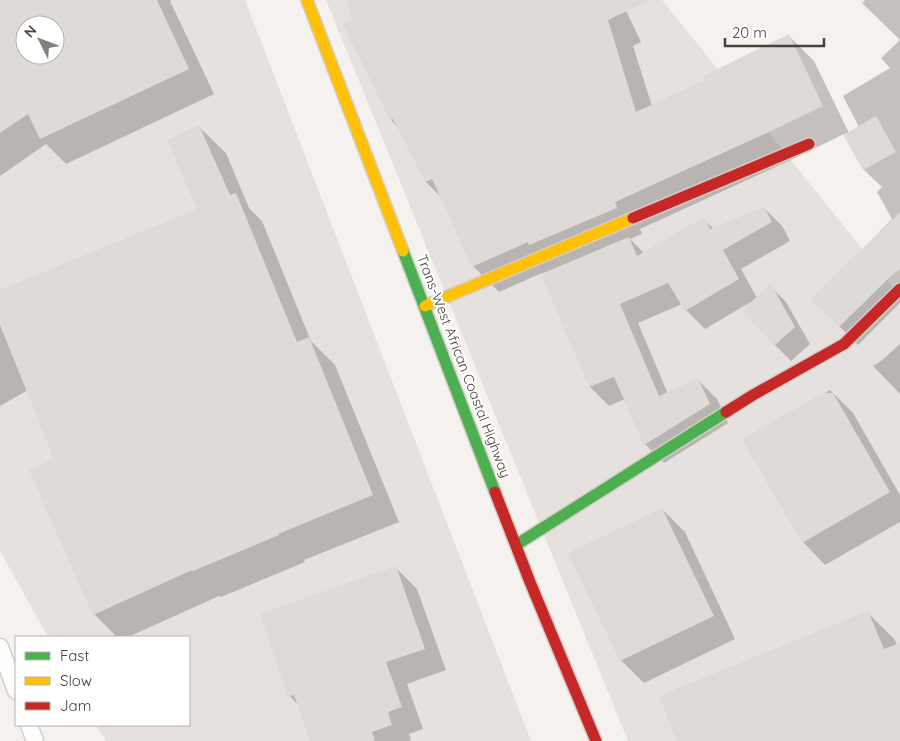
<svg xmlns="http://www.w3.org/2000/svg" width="900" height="741" font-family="Quicksand,sans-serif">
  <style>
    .industrial { fill: #e6e1de; fill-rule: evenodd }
    .shadow { fill: #0003; fill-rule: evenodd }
    .building { fill: #dedad6; fill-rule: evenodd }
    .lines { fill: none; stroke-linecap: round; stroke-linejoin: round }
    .lane-casing { stroke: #d2cfcb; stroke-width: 19 }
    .fast-casing { stroke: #d2cdc5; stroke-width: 14 }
    .slow-casing { stroke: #d2cdc5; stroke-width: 14 }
    .jam-casing { stroke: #d2cdc5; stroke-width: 14 }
    .lane { stroke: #fdfdfc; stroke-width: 16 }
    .fast { stroke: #4caf50; stroke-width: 11 }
    .slow { stroke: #ffc107; stroke-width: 11 }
    .jam { stroke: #c62828; stroke-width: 11 }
    .labels { text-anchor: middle; stroke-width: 4.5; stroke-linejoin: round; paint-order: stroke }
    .street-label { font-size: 14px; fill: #4b4239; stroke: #fff }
  </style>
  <rect width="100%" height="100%" fill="#f4f1ee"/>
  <!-- industrial -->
  <g class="industrial">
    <path d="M 0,0 L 245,0 L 531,741 L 106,741 L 96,725 L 189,725 L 189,637 L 48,637 L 0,551 ZM 25,25 L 55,25 L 55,55 L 25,55 Z"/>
    <path d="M 326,0 L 662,0 L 900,296 L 900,741 L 628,741 Z"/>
  </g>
  <!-- shadow -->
  <g class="shadow">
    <path d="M 0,0 L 172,0 L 170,1 L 214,94 L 66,164 L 46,144 L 0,176 ZM 25,25 L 55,25 L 55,55 L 25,55 Z"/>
    <path d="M 347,0 L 621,0 L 641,42 L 633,46 L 652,106 L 707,81 L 788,35 L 814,61 L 849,133 L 859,127 L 843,96 L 890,68 L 881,58 L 900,40 L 900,303 L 858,345 L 812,299 L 881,233 L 879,232 L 892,219 L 877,192 L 882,187 L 864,170 L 844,134 L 793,159 L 640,229 L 642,234 L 630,239 L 644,253 L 703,219 L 714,229 L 764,208 L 783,227 L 790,241 L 741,269 L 757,298 L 770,286 L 786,302 L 810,344 L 791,361 L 775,345 L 744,310 L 749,304 L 749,303 L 705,329 L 686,310 L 682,304 L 638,323 L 668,394 L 698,380 L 717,399 L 728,423 L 664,463 L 645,444 L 625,399 L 609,406 L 590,387 L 542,273 L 499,292 L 473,266 L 443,199 L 426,182 L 398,127 L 391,120 L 345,25 L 355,20 Z"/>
    <path d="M 865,0 L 900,0 L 900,40 L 862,3 Z"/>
    <path d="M 199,127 L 226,153 L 249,208 L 262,221 L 311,341 L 335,365 L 399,522 L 304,560 L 305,562 L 221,597 L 219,596 L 128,637 L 117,637 L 94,614 L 56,460 L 28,390 L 0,406 L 0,291 L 199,209 Z"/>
    <path d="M 900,344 L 900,394 L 873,366 L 881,361 Z"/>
    <path d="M 830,390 L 853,413 L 900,495 L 900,522 L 825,565 L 803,542 L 744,440 Z"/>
    <path d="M 662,509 L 685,532 L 735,639 L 644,683 L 621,660 Z"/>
    <path d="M 396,568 L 417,589 L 446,670 L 407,684 L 423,729 L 409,734 L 411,741 L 311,741 L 299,706 L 290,696 Z"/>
    <path d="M 867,612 L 895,640 L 897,645 L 900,644 L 900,741 L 678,741 Z"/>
  </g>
  <!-- building -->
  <g class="building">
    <path d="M 0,0 L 157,0 L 189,69 L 40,139 L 28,114 L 0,133 ZM 25,25 L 55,25 L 55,55 L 25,55 Z"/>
    <path d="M 346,0 L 650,0 L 608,20 L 636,112 L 705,80 L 703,76 L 789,34 L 823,106 L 767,133 L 615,202 L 617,208 L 529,245 L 528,242 L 472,267 L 432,179 L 425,182 L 393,119 L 390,120 L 343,24 L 353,20 Z"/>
    <path d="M 876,116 L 896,152 L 863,170 L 843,135 Z"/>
    <path d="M 199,125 L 230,195 L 236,193 L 297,342 L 309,337 L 373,495 L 278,534 L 279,535 L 193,571 L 192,570 L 93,615 L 29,470 L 54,459 L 0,325 L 0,290 L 197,209 L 167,140 Z"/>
    <path d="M 764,207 L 772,222 L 723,250 L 739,279 L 685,311 L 668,283 L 620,304 L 659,396 L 698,378 L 710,404 L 644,445 L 614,377 L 589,387 L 541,274 L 629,237 L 637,256 L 704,217 L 710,229 Z"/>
    <path d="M 900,212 L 900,269 L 889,278 L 839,327 L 811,299 Z"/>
    <path d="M 771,284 L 795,327 L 774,346 L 742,310 Z"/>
    <path d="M 823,393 L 833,393 L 890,492 L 802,543 L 742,439 Z"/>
    <path d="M 662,508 L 714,616 L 620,661 L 568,553 Z"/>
    <path d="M 396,566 L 425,649 L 386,662 L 402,707 L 388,712 L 392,725 L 372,732 L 375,741 L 310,741 L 294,695 L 288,697 L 260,614 Z"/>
    <path d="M 868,611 L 884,649 L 900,643 L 900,741 L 677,741 L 659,696 Z"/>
  </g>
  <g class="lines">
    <!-- lane casing -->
    <g class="lane-casing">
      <g id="lane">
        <path d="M 0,647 L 16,691"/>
        <path d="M 29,725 L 35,741"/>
      </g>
    </g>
    <!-- fast casing -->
    <g class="fast-casing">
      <g id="fast">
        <path d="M 403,251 L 495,492"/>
        <path d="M 516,545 L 726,412"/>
      </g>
    </g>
    <!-- slow casing -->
    <g class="slow-casing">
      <g id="slow">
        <path d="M 307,0 L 403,251"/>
        <path d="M 425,306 L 633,218"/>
      </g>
    </g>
    <!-- jam casing -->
    <g class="jam-casing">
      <g id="jam">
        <path d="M 633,218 L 809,144"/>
        <path d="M 726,412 L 753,395 L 844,344 L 900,289"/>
        <path d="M 495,492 L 530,582 L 596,741"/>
      </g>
    </g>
    <!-- lane -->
    <use href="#lane" class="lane"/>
    <!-- fast -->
    <use href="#fast" class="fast"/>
    <!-- slow -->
    <use href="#slow" class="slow"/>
    <!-- jam -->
    <use href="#jam" class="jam"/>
  </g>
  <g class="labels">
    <!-- street labels -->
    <g class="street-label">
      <text transform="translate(464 366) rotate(69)" y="5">Trans-West African Coastal Highway</text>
    </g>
  </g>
  <!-- legend -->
  <rect x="15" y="636" width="175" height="90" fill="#ffffff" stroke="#b7b3b0"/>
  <rect x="25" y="652" width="25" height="8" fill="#4caf50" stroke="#b7b3b0"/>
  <text x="60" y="661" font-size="15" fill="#4b4239">Fast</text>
  <rect x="25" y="677" width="25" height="8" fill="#ffc107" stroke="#b7b3b0"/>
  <text x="60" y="686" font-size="15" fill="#4b4239">Slow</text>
  <rect x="25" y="702" width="25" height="8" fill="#c62828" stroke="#b7b3b0"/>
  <text x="60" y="711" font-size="15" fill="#4b4239">Jam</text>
  <!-- north arrow -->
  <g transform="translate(40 40) rotate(312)"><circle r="24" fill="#ffffff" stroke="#b7b3b0"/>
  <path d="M0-4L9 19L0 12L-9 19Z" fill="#867f78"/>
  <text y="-8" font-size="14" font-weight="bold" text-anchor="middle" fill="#4b4239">N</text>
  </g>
  <!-- scale -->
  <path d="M725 38v8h99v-8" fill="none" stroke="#4b4239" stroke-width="2.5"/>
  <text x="732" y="38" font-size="15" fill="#4b4239" stroke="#ffffff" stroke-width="4" paint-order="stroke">20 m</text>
</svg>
